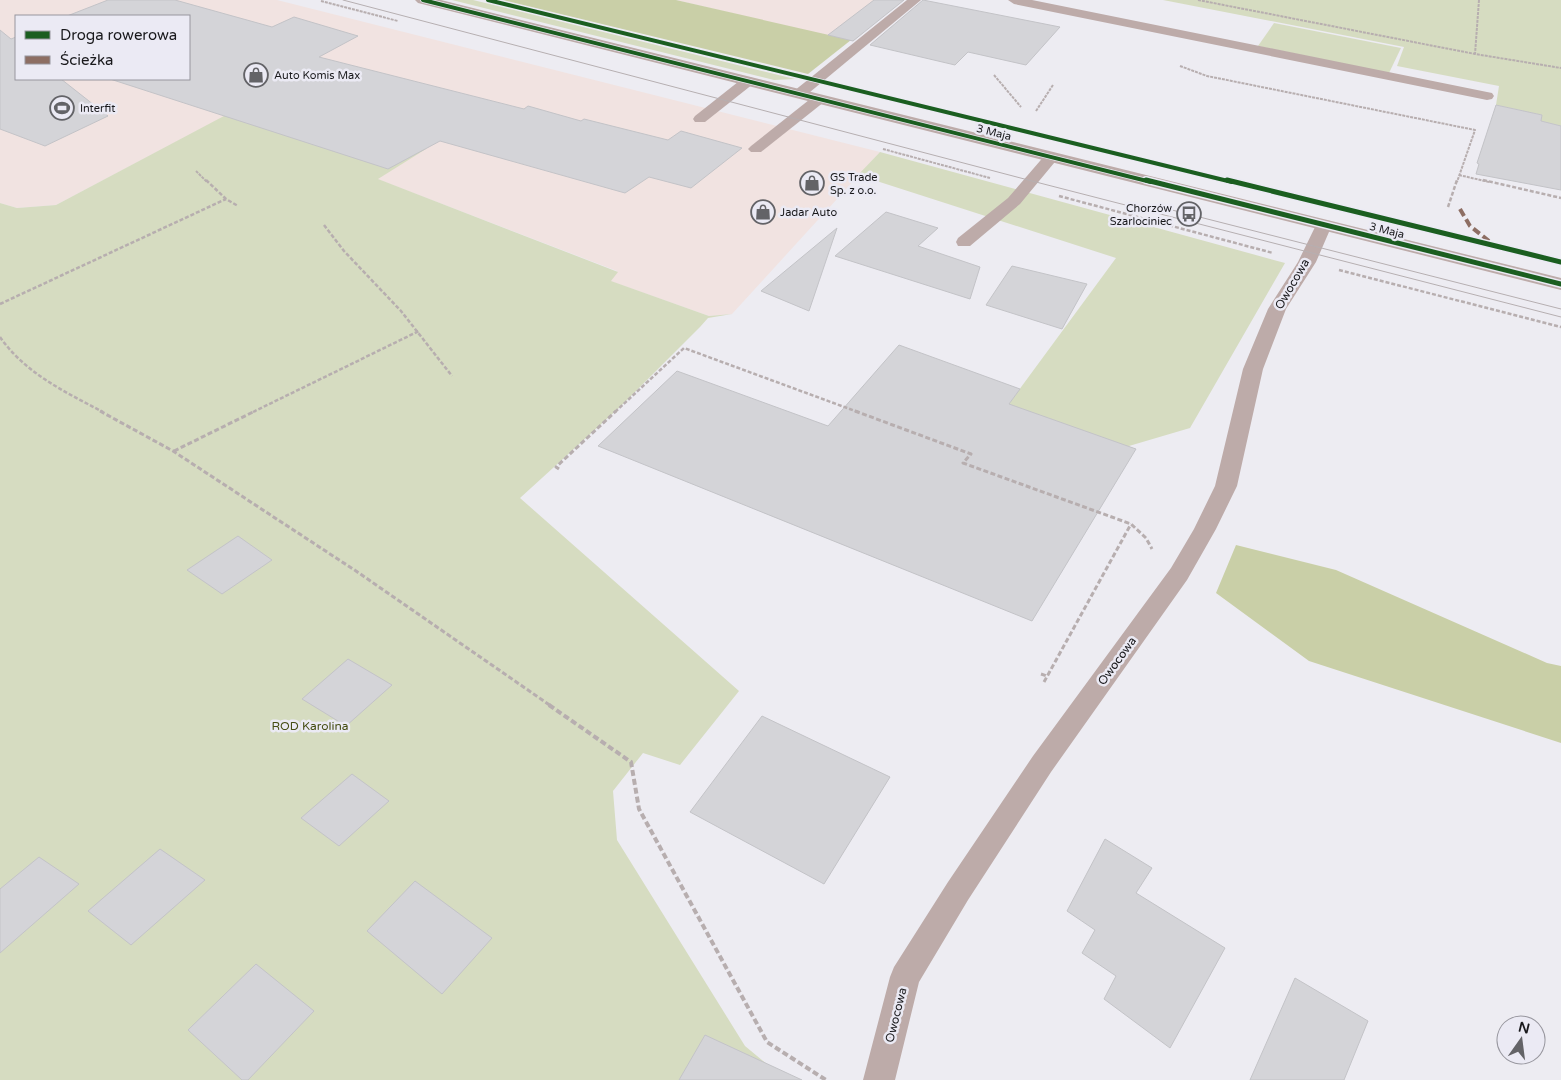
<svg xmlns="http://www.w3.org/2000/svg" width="1561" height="1080" font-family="'Varela Round',sans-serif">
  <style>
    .commercial { fill: #f1e3e1; fill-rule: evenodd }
    .green { fill: #d6dcc1 }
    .forest { fill: #c9cfa7 }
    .building { fill: #d4d4d8; stroke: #c3c3c7 }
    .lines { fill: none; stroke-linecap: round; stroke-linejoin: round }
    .path-far3 { stroke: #b7aeaf; stroke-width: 2; stroke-dasharray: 3 1; stroke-linecap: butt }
    .path-far2 { stroke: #b7aeaf; stroke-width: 2.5; stroke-dasharray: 4 2; stroke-linecap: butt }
    .path-far1 { stroke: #b7aeaf; stroke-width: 3; stroke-dasharray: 5 2.5; stroke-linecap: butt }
    .path { stroke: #b7aeaf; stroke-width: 4; stroke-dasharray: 6 3; stroke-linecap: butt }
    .service { fill: #bdaba9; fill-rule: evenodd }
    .tertiary { fill: #bdaba9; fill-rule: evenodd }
    .tram { stroke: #b6afb1; stroke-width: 1 }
    .quiet { stroke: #8d6e63; stroke-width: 4; stroke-dasharray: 8 4; stroke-linecap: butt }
    .cycleway-far1-casing { stroke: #ebeaf4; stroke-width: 5.5 }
    .cycleway-casing { stroke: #ebeaf4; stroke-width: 8 }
    .cycleway-far1 { stroke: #1b5e20; stroke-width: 4 }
    .cycleway { stroke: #1b5e20; stroke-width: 5 }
    .labels { text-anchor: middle; stroke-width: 5; stroke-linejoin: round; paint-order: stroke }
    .far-poi-label { font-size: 11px; fill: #19191c; stroke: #ebeaf4; text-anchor: start }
    .far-street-label { font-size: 11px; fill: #19191c; stroke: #ebeaf4 }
    .street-label { font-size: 12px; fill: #19191c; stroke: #ebeaf4 }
    .park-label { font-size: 12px; fill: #464e13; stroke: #ebeaf4 }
  </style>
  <rect width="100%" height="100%" fill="#edecf2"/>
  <!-- commercial -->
  <g class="commercial">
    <path d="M 0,0 L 277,0 L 880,152 L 732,314 L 709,316 L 610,281 L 617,271 L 377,179 L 425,149 L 261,97 L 56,205 L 17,208 L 0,203 ZM 16,16 L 189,16 L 189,79 L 16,79 Z"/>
    <path d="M 676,0 L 896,0 L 842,39 Z"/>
  </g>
  <!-- green -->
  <g class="green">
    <path d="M 452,0 L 473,0 L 795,79 L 774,80 Z"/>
    <path d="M 1163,0 L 1561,0 L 1561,126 L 1541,121 L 1542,115 L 1496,105 L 1499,86 L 1397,66 L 1404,47 Z"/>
    <path d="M 1274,23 L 1401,48 L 1389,73 L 1258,46 Z"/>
    <path d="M 260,97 L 426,149 L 378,179 L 618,272 L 611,281 L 709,316 L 732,314 L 708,318 L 700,327 L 620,407 L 520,498 L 739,691 L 680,765 L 643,753 L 613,791 L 617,840 L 745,1046 L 786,1080 L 0,1080 L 0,203 L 17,208 L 56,205 Z"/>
    <path d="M 880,152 L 1285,263 L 1190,428 L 1051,469 L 980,443 L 1116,258 L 858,175 Z"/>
  </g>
  <!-- forest -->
  <g class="forest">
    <path d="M 503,0 L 676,0 L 851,40 L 808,74 Z"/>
    <path d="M 1236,545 L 1336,570 L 1547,663 L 1561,666 L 1561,743 L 1309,661 L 1216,593 Z"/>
  </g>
  <!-- building -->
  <g class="building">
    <path d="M 108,0 L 175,0 L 272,27 L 294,17 L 358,36 L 319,57 L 524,109 L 528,106 L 581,121 L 584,119 L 668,140 L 681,131 L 742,148 L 691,188 L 649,177 L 625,193 L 440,141 L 388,169 L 110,79 L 189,79 L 189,16 L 67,16 Z"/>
    <path d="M 874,0 L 904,0 L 853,41 L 828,35 Z"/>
    <path d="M 923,0 L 1060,27 L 1026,65 L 968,52 L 955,65 L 870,45 Z"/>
    <path d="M 0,30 L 11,39 L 16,37 L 16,79 L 61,79 L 108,116 L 45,146 L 0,129 Z"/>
    <path d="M 1496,105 L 1542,115 L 1541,121 L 1561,126 L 1561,190 L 1476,174 L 1479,164 L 1477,163 Z"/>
    <path d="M 886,212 L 938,228 L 918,246 L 980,267 L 970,299 L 835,256 Z"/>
    <path d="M 837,228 L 809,311 L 761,291 Z"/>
    <path d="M 1012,266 L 1087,284 L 1062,329 L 986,305 Z"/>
    <path d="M 899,345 L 1020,389 L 1009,404 L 1136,449 L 1032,621 L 598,446 L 677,371 L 828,426 Z"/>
    <path d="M 238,536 L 272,560 L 222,594 L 187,570 Z"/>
    <path d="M 348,659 L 392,685 L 346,726 L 302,699 Z"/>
    <path d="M 762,716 L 890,777 L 824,884 L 690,812 Z"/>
    <path d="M 352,774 L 389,801 L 339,846 L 301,818 Z"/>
    <path d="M 1105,839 L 1152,868 L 1136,893 L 1225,948 L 1170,1048 L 1104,999 L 1116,976 L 1082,953 L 1095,930 L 1067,911 Z"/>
    <path d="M 160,849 L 205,880 L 131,945 L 88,911 Z"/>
    <path d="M 39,857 L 79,884 L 0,953 L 0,889 Z"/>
    <path d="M 415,881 L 492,938 L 442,994 L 367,931 Z"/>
    <path d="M 256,964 L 314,1011 L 248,1080 L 242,1080 L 188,1030 Z"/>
    <path d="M 1295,978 L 1368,1021 L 1344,1080 L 1250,1080 Z"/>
    <path d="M 705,1035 L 802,1080 L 679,1080 Z"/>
  </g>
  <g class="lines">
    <!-- path-far3 -->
    <g class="path-far3">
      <path d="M 1198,0 L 1475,54"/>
      <path d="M 1479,0 L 1475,54 L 1561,68"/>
      <path d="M 321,1 L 398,21"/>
      <path d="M 1180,66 L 1207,76 L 1475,130 L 1457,182"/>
      <path d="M 994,75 L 1021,107"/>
      <path d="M 1036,111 L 1053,85"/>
      <path d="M 883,149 L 990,178"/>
      <path d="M 196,171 L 207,182"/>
      <path d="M 1459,175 L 1489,182"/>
    </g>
    <!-- path-far2 -->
    <g class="path-far2">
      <path d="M 206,180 L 226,199 L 238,206"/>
      <path d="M 1483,180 L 1561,198"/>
      <path d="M 1059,196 L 1273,253"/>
      <path d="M 1448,207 L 1457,180"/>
      <path d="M 324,225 L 344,251 L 401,311 L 452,376"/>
      <path d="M 1339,270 L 1561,327"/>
      <path d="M 0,304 L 226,199"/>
      <path d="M 0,337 C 25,373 65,392 103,412"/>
      <path d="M 253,412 L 419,331"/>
      <path d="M 615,412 L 684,348 L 858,412"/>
    </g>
    <!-- path-far1 -->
    <g class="path-far1">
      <path d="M 100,411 L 173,451 L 356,571 L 551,706"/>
      <path d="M 855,411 L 971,454 L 963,463 L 1131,524 L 1146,538 L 1152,549"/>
      <path d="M 174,451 L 255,411"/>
      <path d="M 559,469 L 556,467 L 616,411"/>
      <path d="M 1041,674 L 1047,676"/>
      <path d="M 1044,682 L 1131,524"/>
    </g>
    <!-- path -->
    <path class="path" d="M 549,705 L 631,762 L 639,809 L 767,1042 L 826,1080"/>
    <!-- service -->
    <g class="service">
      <path d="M 907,0 L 921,0 L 804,97 L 794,97 L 792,94 L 794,91 Z"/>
      <path d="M 1008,0 L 1032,0 L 1487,92 L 1492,93 L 1494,96 L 1492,99 L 1487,100 L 1014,4 Z"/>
      <path d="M 748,77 L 753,78 L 755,81 L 753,84 L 705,122 L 695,122 L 693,119 L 695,116 L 743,78 Z"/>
      <path d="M 819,95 L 824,96 L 826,99 L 824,102 L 761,152 L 751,152 L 748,149 L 751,146 L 814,96 Z"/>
      <path d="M 1051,152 L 1056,154 L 1059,157 L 1020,204 L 970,246 L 958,246 L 956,242 L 958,238 L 1008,198 L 1046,154 Z"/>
      <path d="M 1324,220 L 1330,221 L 1332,225 L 1316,262 L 1286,309 L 1263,369 L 1237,486 L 1216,529 L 1187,580 L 1051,772 L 968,900 L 919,982 L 895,1080 L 863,1080 L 890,977 L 894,967 L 948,882 L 1033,756 L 1171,568 L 1194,529 L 1215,486 L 1243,369 L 1268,309 L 1298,262 L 1316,225 L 1318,221 Z"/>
    </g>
    <!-- tertiary -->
    <path class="tertiary" d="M 415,0 L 441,0 L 1561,278 L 1561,290 L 418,3 Z"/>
    <!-- tram -->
    <g class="tram">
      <path d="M 343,0 L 1032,181 L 1561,317"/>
      <path d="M 1172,210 L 1561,309"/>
    </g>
    <!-- quiet -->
    <path class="quiet" d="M 1460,209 L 1470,226 L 1489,241"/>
    <!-- cycleway-far1 casing -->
    <g class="cycleway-far1-casing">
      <g id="cycleway-far1">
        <path d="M 423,0 L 1151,182"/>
        <path d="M 488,0 L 1232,182"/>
      </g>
    </g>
    <!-- cycleway casing -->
    <g class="cycleway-casing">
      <g id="cycleway">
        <path d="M 1146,180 L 1561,284"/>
        <path d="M 1227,180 L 1561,262"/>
      </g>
    </g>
    <!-- cycleway-far1 -->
    <use href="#cycleway-far1" class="cycleway-far1"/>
    <!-- cycleway -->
    <use href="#cycleway" class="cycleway"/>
  </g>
  <!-- icons -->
  <defs>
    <g id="shop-ring" transform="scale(1.25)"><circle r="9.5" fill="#ebeaf4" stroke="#636367" stroke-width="1.5"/><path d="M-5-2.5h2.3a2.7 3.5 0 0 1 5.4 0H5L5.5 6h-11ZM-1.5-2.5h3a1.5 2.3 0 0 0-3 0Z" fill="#636367"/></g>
    <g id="stadium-ring" transform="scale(1.25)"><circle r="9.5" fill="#ebeaf4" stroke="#636367" stroke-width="1.5"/><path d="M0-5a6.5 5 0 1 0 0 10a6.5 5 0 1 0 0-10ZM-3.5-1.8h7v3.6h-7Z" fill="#636367"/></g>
    <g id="bus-ring" transform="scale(1.25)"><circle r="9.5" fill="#ebeaf4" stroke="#636367" stroke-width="1.5"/><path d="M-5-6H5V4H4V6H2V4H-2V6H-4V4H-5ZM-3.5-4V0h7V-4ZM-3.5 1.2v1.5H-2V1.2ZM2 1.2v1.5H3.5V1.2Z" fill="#636367"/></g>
  </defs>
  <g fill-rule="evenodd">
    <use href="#shop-ring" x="256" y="75"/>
    <use href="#stadium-ring" x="62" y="108"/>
    <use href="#shop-ring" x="812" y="183"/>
    <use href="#shop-ring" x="763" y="212"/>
    <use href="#bus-ring" x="1189" y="214"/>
  </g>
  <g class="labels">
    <!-- far-poi labels -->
    <g class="far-poi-label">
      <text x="274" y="79">Auto Komis Max</text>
      <text x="80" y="112">Interfit</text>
      <text x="830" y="181">GS Trade<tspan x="830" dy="13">Sp. z o.o.</tspan></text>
      <text x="1172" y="212" text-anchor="end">Chorzów<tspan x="1172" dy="13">Szarlociniec</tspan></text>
      <text x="780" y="216">Jadar Auto</text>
    </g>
    <!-- far-street labels -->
    <g class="far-street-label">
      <text transform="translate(994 132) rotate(14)" y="4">3 Maja</text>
      <text transform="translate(1387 230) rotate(14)" y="4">3 Maja</text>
    </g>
    <!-- street labels -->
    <g class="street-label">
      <text transform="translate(1292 284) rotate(-60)" y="4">Owocowa</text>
      <text transform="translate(1117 661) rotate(-54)" y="4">Owocowa</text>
      <text transform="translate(896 1015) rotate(-76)" y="4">Owocowa</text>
    </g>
    <!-- park labels -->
    <g class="park-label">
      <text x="310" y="730">ROD Karolina</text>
    </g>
  </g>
  <!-- legend -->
  <rect x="15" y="15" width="175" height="65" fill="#ebeaf4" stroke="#97969e"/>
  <rect x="25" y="31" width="25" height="8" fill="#1b5e20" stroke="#97969e"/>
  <text x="60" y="40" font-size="15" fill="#19191c">Droga rowerowa</text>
  <rect x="25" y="56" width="25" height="8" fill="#8d6e63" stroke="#97969e"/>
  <text x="60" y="65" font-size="15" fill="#19191c">Ścieżka</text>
  <!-- north arrow -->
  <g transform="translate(1521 1040) rotate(14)"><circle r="24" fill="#ebeaf4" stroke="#97969e"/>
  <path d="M0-4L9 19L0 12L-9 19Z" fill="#636367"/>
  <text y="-8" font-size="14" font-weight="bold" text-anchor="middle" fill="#19191c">N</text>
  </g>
</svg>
